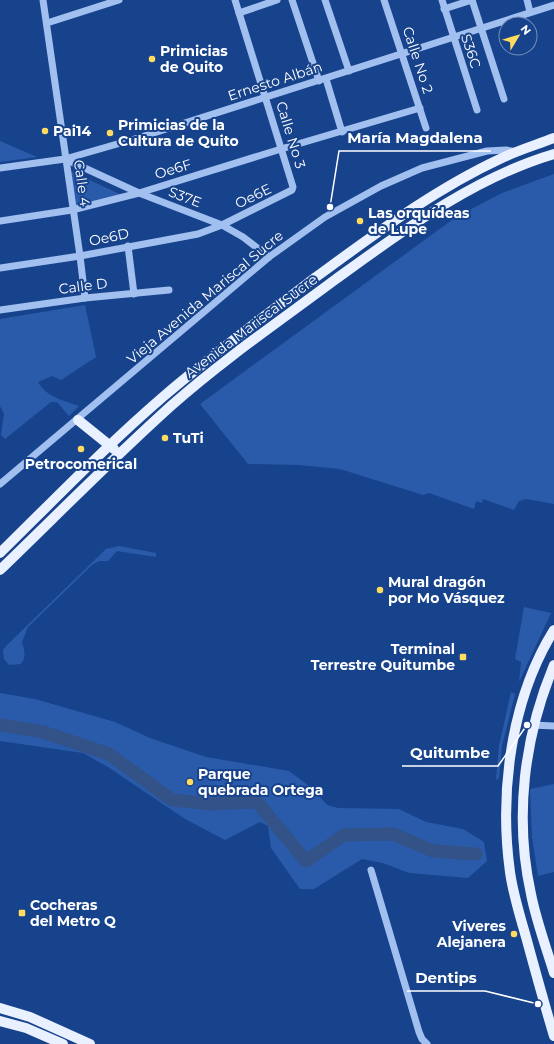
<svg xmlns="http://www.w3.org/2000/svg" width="554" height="1044" font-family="Montserrat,sans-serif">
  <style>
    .green { fill: #2a5baa }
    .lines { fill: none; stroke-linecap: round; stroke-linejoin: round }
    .river { stroke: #325288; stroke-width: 13 }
    .minor { stroke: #a1bfef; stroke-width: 7 }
    .major { stroke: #e9f0ff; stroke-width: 10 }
    .poi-dot { fill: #ffdb5f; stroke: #17438c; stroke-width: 1.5 }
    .labels { text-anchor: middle; stroke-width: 4; stroke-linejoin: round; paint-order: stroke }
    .poi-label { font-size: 14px; font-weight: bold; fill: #fff; stroke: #17438c; text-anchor: start }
    .street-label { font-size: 14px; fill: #fff; stroke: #17438c }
    .leader { fill: none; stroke: #fff; stroke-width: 1.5 }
    .callout-dot { fill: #fff; stroke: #17438c; stroke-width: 1.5 }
    .callout-label { font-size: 15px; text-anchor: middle; font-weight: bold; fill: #fff; stroke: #17438c; stroke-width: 4; stroke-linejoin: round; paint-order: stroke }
  </style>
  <rect width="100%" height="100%" fill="#17438c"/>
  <!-- green -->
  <g class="green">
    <path d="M 0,141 L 37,157 L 0,162 Z"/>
    <path d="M 68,170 L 124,196 L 75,206 Z"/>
    <path d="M 554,174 L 554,504 L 526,499 L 519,501 L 514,510 L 483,499 L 482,503 L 476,501 L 474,509 L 429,493 L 423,495 L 340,469 L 300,465 L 248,464 L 200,404 L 456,217 L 502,193 Z"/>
    <path d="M 85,305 L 96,357 L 61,380 L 52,376 L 38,382 C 45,396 64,401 79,406 L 69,416 L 57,402 L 51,402 L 5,439 L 1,435 L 4,414 L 0,406 L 0,319 Z"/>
    <path d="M 119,546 L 156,553 L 156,557 L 117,551 L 108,561 L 99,561 L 92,565 L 28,627 L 22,642 C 24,649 27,657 21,664 L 9,665 L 4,659 L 3,650 L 7,645 L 106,549 Z"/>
    <path d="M 524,607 L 551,613 L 519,682 L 521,662 L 515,659 Z"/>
    <path d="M 511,692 L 515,694 L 502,746 L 499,778 L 496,780 L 499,746 Z"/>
    <path d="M 0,693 L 35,699 L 115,722 L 150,738 L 206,757 L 289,771 L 312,788 L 327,805 L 338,808 L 399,809 L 426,822 L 463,829 L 484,842 L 487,861 L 468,878 L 409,873 L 383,863 L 362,859 L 314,889 L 300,889 L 271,848 L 268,826 L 260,822 L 225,840 L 185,819 L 108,767 L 83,753 L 0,741 Z"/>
    <path d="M 554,784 L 554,872 L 538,876 L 532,837 L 530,789 Z"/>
  </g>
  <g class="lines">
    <!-- river -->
    <path class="river" d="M 0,725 L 43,732 L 109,754 L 172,800 L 211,804 L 257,802 L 306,861 L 344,835 L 393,834 L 433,851 L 476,854"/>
    <!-- minor -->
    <g class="minor">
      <path d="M 43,0 L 80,256 L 85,298"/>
      <path d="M 292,0 L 319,81"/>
      <path d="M 325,0 L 349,71"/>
      <path d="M 384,0 L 426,128"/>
      <path d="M 442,0 L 477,110"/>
      <path d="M 472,0 L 504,99"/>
      <path d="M 527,0 L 530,12"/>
      <path d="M 444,9 L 472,0"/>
      <path d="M 239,13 L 277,0"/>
      <path d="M 47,23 L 119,0"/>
      <path d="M 326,79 L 342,132"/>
      <path d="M 65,159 L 139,193 L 222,225 L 243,237 L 269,257"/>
      <path d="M 0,168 L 65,159 L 138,138 L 554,5"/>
      <path d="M 0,221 L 72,210 L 139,193 L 281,149 L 420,108"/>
      <path d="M 128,246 L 134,294"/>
      <path d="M 0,268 L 80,256 L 198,234 L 222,225 L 292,190 L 293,187 L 235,0"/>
      <path d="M 0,310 L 85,298 L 169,290"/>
      <path d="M 0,484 L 269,257 L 325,217 L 381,186 L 422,168 L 487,151 L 506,150 L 516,152"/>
      <path d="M 533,725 L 554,726"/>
      <path d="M 371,870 L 419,1032 L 422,1039 L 427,1044"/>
    </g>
    <!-- major -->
    <g class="major">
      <path d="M 78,420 L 114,449"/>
      <path d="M 0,553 C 54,500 107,445 164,396 C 213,354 265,316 316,277 C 375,234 435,189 502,158 C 519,150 536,145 554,138"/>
      <path d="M 0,570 C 57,515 113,458 172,405 C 224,359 281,320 336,279 C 404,230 473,178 554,154"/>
      <path d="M 554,630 C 511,699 499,792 510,872 C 513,894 520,916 526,937 C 535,970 544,1003 554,1036"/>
      <path d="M 554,665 C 524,737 514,817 531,894 C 536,920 546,947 554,973"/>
      <path d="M 0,1008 L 30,1017 L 90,1044"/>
      <path d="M 0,1021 L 26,1028 L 63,1044"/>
    </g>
  </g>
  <!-- markers -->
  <g class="poi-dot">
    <circle cx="152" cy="59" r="4"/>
    <circle cx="45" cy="131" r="4"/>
    <circle cx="110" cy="133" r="4"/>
    <circle cx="360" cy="221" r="4"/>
    <circle cx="165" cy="438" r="4"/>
    <circle cx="81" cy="449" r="4"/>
    <circle cx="380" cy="590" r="4"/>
    <rect x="459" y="653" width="8" height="8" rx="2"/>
    <circle cx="190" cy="782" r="4"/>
    <rect x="18" y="909" width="8" height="8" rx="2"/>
    <circle cx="514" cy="934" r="4"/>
  </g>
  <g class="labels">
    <!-- poi labels -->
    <g class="poi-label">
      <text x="160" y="56">Primicias<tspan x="160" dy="16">de Quito</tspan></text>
      <text x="118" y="130">Primicias de la<tspan x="118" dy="16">Cultura de Quito</tspan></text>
      <text x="53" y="136">Pai14</text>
      <text x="368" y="218">Las orquídeas<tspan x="368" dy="16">de Lupe</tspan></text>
      <text x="173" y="443">TuTi</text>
      <text x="81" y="469" text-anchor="middle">Petrocomerical</text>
      <text x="388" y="587">Mural dragón<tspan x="388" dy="16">por Mo Vásquez</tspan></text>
      <text x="455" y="654" text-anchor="end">Terminal<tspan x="455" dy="16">Terrestre Quitumbe</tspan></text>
      <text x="198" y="779">Parque<tspan x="198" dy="16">quebrada Ortega</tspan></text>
      <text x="30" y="910">Cocheras<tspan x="30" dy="16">del Metro Q</tspan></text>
      <text x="506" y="931" text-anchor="end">Viveres<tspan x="506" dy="16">Alejanera</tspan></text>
    </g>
    <!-- street labels -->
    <g class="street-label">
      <text transform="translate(471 51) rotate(72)" y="5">S36C</text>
      <text transform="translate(418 60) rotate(72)" y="5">Calle No 2</text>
      <text transform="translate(275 81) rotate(-18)" y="5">Ernesto Albán</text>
      <text transform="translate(291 135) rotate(73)" y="5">Calle No 3</text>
      <text transform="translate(173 169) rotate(-17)" y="5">Oe6F</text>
      <text transform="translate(82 183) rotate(82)" y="5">Calle 4</text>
      <text transform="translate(253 196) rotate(-26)" y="5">Oe6E</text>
      <text transform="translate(185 197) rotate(21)" y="5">S37E</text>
      <text transform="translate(109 237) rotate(-12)" y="5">Oe6D</text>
      <text transform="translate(83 286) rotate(-7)" y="5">Calle D</text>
      <text transform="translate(205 297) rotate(-40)" y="5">Vieja Avenida Mariscal Sucre</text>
      <text transform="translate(251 326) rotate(-37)" y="5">Avenida Mariscal Sucre</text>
    </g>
  </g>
  <!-- callouts -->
  <path class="leader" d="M330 207L339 151H491M527 725L498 766H402M538 1004L485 991H407"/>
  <g class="callout-dot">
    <circle cx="330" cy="207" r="4"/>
    <circle cx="527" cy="725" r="4"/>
    <circle cx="538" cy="1004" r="4"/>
  </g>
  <g class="callout-label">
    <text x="415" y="143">María Magdalena</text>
    <text x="450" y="758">Quitumbe</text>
    <text x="446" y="983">Dentips</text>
  </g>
  <!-- north arrow -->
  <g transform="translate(518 36) rotate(52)"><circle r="19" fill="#17438c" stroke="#748eba"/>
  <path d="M0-3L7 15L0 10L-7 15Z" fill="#ffdb5f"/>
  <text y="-6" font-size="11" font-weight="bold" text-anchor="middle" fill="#ffffff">N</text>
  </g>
</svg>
